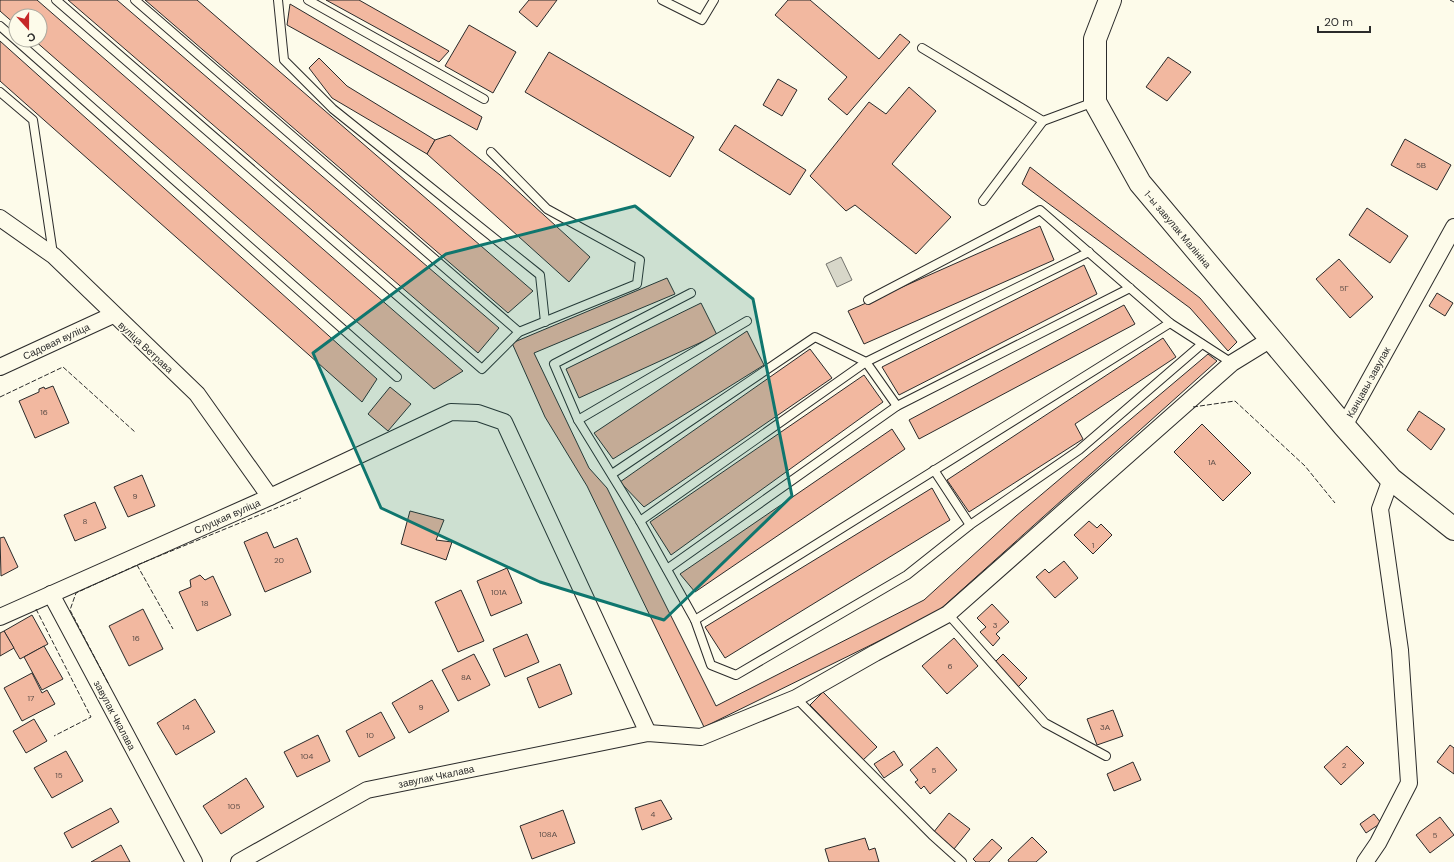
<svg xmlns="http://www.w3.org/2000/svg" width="1454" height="862" font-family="'DM Sans',sans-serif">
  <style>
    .water { fill: #d8d7c9; stroke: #74746e }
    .building { fill: #f2b8a0; stroke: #2b2b2b }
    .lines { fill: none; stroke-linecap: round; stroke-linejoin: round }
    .lane-casing { stroke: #2b2b2b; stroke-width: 10 }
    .street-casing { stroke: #2b2b2b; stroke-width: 18 }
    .secondary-casing { stroke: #2b2b2b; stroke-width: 24 }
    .lane { stroke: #fdfbea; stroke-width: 8 }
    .street { stroke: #fdfbea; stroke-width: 16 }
    .secondary { stroke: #fdfbea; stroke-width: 22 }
    .fence { stroke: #2b2b2b; stroke-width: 1; stroke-dasharray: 5 2; stroke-linecap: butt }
    .marked { fill: #0f766e; fill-opacity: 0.2; stroke: #0f766e; stroke-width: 3; stroke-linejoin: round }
    .labels { text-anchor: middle; stroke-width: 3; stroke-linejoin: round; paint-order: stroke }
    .number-label { font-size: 8px; fill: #5d4e48 }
    .street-label { font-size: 10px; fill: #2b2b2b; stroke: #fdfbea }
  </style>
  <rect width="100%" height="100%" fill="#fdfbea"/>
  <!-- water -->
  <path class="water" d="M 841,257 L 852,280 L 837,287 L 826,264 Z"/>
  <!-- building -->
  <g class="building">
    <path d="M 0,0 L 37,0 L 463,371 L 434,389 L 34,40 L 40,40 L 40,16 L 16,16 L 16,25 L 0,11 Z"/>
    <path d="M 68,0 L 117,0 L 499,328 L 478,353 Z"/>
    <path d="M 145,0 L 197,0 L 533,291 L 508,313 Z"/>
    <path d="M 326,0 L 359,0 L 449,51 L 439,62 Z"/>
    <path d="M 529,0 L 557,0 L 537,27 L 519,12 Z"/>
    <path d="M 788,0 L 810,0 L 879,59 L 900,34 L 910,42 L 847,115 L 828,99 L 847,77 L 775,15 Z"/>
    <path d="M 290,4 L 482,117 L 477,130 L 287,25 Z"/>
    <path d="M 469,25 L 516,52 L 493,93 L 445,66 Z"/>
    <path d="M 0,41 L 377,379 L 362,402 L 0,81 Z"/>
    <path d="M 549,52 L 694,137 L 670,177 L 525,92 Z"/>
    <path d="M 1168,57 L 1191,72 L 1167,101 L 1146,87 Z"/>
    <path d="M 319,58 L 347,86 L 435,140 L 427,154 L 332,98 L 309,68 Z"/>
    <path d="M 778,79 L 797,90 L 782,116 L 763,105 Z"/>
    <path d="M 909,87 L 936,111 L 892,164 L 951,217 L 916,254 L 855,205 L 846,211 L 810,176 L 869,102 L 886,114 Z"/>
    <path d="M 735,125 L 806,170 L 790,195 L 719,150 Z"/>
    <path d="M 450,135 L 500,175 L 590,257 L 569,282 L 427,154 L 435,140 Z"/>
    <path d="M 1405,139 L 1451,165 L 1437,190 L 1391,165 Z"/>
    <path d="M 1030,167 L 1200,298 L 1237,342 L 1228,351 L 1190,308 L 1022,184 Z"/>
    <path d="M 1367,208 L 1408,236 L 1390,263 L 1349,235 Z"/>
    <path d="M 1040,226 L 1054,260 L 864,344 L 848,311 Z"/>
    <path d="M 1339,259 L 1373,297 L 1350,318 L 1316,279 Z"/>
    <path d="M 1084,265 L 1097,294 L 899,395 L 882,367 Z"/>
    <path d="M 667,278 L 675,294 L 534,353 L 589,468 L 607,488 L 716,706 L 924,600 L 1016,516 L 1208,354 L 1217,361 L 936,613 L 704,727 L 587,486 L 545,417 L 512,343 Z"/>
    <path d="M 1437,293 L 1453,303 L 1445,316 L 1429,306 Z"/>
    <path d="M 701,303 L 717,335 L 579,398 L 566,369 Z"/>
    <path d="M 1124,305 L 1135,324 L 919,439 L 909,420 Z"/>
    <path d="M 747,331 L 764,365 L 613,459 L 594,433 Z"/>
    <path d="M 1163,338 L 1176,357 L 1075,424 L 1083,439 L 969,512 L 947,480 Z"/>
    <path d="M 810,349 L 832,378 L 644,507 L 620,482 Z"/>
    <path d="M 864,375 L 883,402 L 671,555 L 650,522 Z"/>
    <path d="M 53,386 L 69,423 L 35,438 L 19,401 L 39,392 L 39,389 L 44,387 L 45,389 Z"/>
    <path d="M 390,387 L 411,404 L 388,431 L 368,414 Z"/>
    <path d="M 1419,411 L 1445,429 L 1431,450 L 1407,430 Z"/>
    <path d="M 1202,424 L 1251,473 L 1223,501 L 1174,452 Z"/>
    <path d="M 892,429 L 905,449 L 695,592 L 680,574 Z"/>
    <path d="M 142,475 L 155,506 L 128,517 L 114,487 Z"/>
    <path d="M 932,488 L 950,520 L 725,658 L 705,627 Z"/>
    <path d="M 95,502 L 106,528 L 75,541 L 64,515 Z"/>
    <path d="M 410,511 L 444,520 L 436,540 L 452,542 L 446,560 L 401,544 Z"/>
    <path d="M 1089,521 L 1097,528 L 1101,524 L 1112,535 L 1093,554 L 1074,535 Z"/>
    <path d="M 267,532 L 274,548 L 297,538 L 311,572 L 265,592 L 244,542 Z"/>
    <path d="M 4,537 L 18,567 L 1,576 L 0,538 Z"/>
    <path d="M 1064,561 L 1078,578 L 1055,598 L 1036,577 L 1045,569 L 1049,573 Z"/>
    <path d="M 507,568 L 522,603 L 491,616 L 477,581 Z"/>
    <path d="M 200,575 L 205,580 L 213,576 L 231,615 L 197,631 L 179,592 L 191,587 L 190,580 Z"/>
    <path d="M 461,590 L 484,641 L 458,652 L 435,602 Z"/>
    <path d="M 992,604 L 1009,622 L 996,634 L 1000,638 L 993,646 L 980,632 L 986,627 L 977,618 Z"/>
    <path d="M 143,609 L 163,649 L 129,666 L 109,626 Z"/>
    <path d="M 32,615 L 48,644 L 20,659 L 4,631 Z"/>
    <path d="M 4,631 L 14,648 L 0,656 L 0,633 Z"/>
    <path d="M 527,634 L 539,662 L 505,677 L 493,649 Z"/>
    <path d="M 954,638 L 978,666 L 947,694 L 922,666 Z"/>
    <path d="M 44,646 L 63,679 L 42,690 L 24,657 Z"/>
    <path d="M 474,654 L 490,685 L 458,701 L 442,670 Z"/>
    <path d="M 1003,654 L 1027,678 L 1018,687 L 994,663 Z"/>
    <path d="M 560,664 L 572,694 L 539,708 L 527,678 Z"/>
    <path d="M 32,673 L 42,693 L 47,690 L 55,704 L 22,721 L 4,688 Z"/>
    <path d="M 432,680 L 449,711 L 409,733 L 392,703 Z"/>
    <path d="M 823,692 L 877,747 L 863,760 L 810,705 Z"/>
    <path d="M 195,699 L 215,732 L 176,755 L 157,723 Z"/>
    <path d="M 1113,710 L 1123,736 L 1097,745 L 1087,719 Z"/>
    <path d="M 381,712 L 395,738 L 359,757 L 346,731 Z"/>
    <path d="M 34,719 L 47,741 L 26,753 L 13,731 Z"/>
    <path d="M 318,735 L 330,761 L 297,777 L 284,752 Z"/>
    <path d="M 1450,745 L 1454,748 L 1454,774 L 1437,762 Z"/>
    <path d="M 1347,746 L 1364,763 L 1341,785 L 1324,767 Z"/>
    <path d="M 937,747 L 957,770 L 930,794 L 924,786 L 921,789 L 915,782 L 918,780 L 910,770 Z"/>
    <path d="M 66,751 L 83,781 L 52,798 L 34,768 Z"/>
    <path d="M 894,751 L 903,765 L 884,778 L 874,764 Z"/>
    <path d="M 1133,762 L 1141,780 L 1114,791 L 1107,774 Z"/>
    <path d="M 246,778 L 264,807 L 221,834 L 203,806 Z"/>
    <path d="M 661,800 L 672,819 L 642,830 L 635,808 Z"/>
    <path d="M 111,808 L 119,822 L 72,848 L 64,833 Z"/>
    <path d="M 563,810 L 575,843 L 532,859 L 520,826 Z"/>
    <path d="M 949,813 L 970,829 L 954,849 L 933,833 Z"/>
    <path d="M 1374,814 L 1381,823 L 1366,833 L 1360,824 Z"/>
    <path d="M 1440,817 L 1454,835 L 1430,853 L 1416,835 Z"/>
    <path d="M 1032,837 L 1047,852 L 1036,862 L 1009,862 L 1008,860 Z"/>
    <path d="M 865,838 L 869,850 L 875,848 L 879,862 L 829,862 L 825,849 Z"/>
    <path d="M 992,839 L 1002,848 L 989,862 L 976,862 L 973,859 Z"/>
    <path d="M 121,845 L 130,862 L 91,862 Z"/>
  </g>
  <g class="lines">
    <!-- lane casing -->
    <g class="lane-casing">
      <g id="lane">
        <path d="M 56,0 L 482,369 L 519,332 L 637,284 L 640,260 L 547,209 L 491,152"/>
        <path d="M 135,0 L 519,332"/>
        <path d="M 278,0 L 284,60 L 333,109 L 540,275 L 545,322"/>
        <path d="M 308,0 L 484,99"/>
        <path d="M 662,0 L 702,20 L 714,0"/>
        <path d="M 0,26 L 397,377"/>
        <path d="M 922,48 L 1043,121 L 1094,102"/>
        <path d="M 0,92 L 33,120 L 53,254"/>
        <path d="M 983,201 L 1043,121"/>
        <path d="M 691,293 L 554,364 L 578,420 L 640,521 L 695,620 L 711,665 L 736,675 L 907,575 L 970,525 L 1079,450 L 1202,344"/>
        <path d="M 868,300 L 1040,210 L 1170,323 L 1232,363"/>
        <path d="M 578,420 L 747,321"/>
        <path d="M 934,470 L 970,525"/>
        <path d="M 612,474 L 815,337 L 866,362 L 897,406"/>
        <path d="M 640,521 L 866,362 L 1089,252"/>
        <path d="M 667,569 L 897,406 L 1130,288"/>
        <path d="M 948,614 L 1045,723 L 1106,756"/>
        <path d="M 695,620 L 1170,323"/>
        <path d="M 796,698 L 932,835 L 962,862"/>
      </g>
    </g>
    <!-- street casing -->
    <g class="street-casing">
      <g id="street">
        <path d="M 0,218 L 54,256 L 197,394 L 270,497"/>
        <path d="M 0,367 L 113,315"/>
        <path d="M 1344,426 L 1454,227"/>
        <path d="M 51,594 L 194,862"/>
        <path d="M 0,617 L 270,497 L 451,412 L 478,413 L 504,422 L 648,733"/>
        <path d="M 239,862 L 367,790 L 648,733 L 701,737 L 796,698 L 875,653 L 948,614 L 1232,363 L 1271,339"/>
        <path d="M 1365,862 L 1378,843 L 1409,783 L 1400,650 L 1380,509 L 1391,479"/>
      </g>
    </g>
    <!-- secondary casing -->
    <g class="secondary-casing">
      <path id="secondary" d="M 1110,0 L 1095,39 L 1095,102 L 1140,183 L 1344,426 L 1391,479 L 1454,529"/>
    </g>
    <!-- lane -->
    <use href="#lane" class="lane"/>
    <!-- street -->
    <use href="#street" class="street"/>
    <!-- secondary -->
    <use href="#secondary" class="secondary"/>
    <!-- fence -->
    <g class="fence">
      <path d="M 1450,0 L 1454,2"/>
      <path d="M 0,397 L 63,367 L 135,432"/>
      <path d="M 1193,407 L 1235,401 L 1305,466 L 1335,503"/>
      <path d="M 137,565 L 173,629"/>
      <path d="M 36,609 L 91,717 L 54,736"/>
      <path d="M 108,683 L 70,610 L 76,593 L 137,565 L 301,498"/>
    </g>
  </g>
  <!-- marked area -->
  <path class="marked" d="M 635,206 L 753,299 L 792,496 L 664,620 L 540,582 L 381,508 L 313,353 L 446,254 Z"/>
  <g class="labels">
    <!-- number labels -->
    <g class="number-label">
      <text x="1421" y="168">5В</text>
      <text x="1344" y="291">5Г</text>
      <text x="44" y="415">16</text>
      <text x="1212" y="465">1А</text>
      <text x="135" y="499">9</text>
      <text x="85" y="524">8</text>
      <text x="1093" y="548">1</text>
      <text x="279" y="563">20</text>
      <text x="499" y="595">101А</text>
      <text x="205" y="606">18</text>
      <text x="995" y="628">3</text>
      <text x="136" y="641">16</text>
      <text x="950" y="669">6</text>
      <text x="466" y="680">8А</text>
      <text x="31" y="701">17</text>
      <text x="421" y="710">9</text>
      <text x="186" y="730">14</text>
      <text x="1105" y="730">3А</text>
      <text x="370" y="738">10</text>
      <text x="307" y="759">104</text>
      <text x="1344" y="768">2</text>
      <text x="934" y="773">5</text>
      <text x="59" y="778">15</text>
      <text x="234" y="809">105</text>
      <text x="653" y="817">4</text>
      <text x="548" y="837">108А</text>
      <text x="1435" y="838">5</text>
    </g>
    <!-- street labels -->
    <g class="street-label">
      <text transform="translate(1178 229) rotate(50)" y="4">1-ы завулак Малініна</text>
      <text transform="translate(56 341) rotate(-25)" y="4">Садовая вуліца</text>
      <text transform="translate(146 347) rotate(43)" y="4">вуліца Ветрава</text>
      <text transform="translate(1368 382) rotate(-61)" y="4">Канцавы завулак</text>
      <text transform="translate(227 516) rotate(-24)" y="4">Слуцкая вуліца</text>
      <text transform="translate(115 715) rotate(62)" y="4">завулак Чкалава</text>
      <text transform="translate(436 776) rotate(-12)" y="4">завулак Чкалава</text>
    </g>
  </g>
  <!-- north arrow -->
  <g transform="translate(28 28) rotate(159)"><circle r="19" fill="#fdfbea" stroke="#a9a89e"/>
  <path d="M0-3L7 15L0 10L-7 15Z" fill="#c62828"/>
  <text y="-6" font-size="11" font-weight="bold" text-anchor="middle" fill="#2b2b2b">С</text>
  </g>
  <!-- scale -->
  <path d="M1318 26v6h52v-6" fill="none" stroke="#2b2b2b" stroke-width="2"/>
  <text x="1324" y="26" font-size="12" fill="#2b2b2b" stroke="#fdfbea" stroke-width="3" paint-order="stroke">20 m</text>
</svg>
